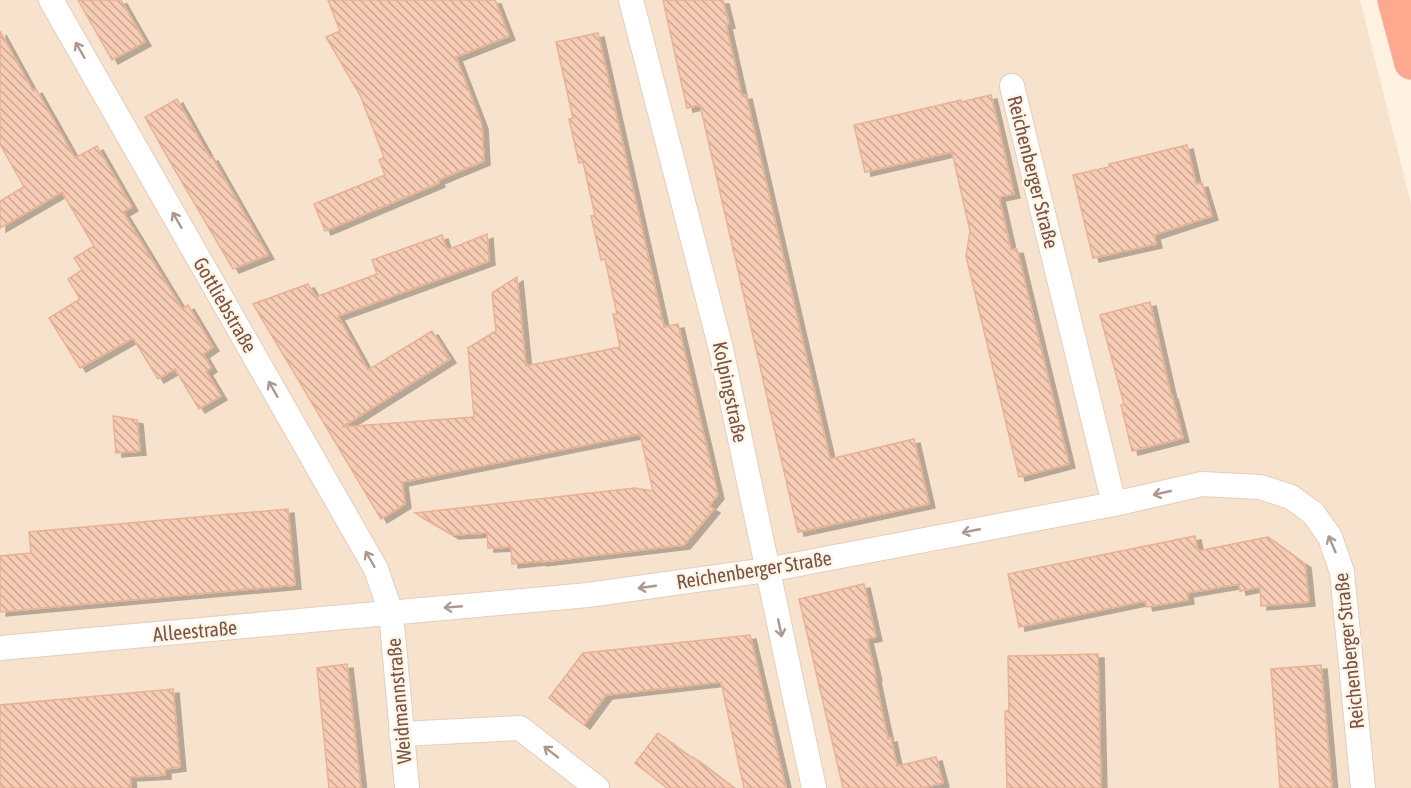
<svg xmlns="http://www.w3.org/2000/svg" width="1411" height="788" font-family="'Asap Condensed',sans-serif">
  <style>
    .residential { fill: #f7e2cd }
    .building { fill: url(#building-back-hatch); stroke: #eab193; stroke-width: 1.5; filter: url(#shadow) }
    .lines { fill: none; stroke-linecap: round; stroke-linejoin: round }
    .minor-casing { stroke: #e5cebd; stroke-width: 26 }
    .motorway-casing { stroke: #ded6d2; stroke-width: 34 }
    .minor { stroke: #fff; stroke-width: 24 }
    .motorway { stroke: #ffa890; stroke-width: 33 }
    .oneway { stroke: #ad988f }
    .labels { text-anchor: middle; stroke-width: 5; stroke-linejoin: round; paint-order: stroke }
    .street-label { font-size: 20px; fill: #775445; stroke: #fff5e7 }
  </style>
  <defs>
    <pattern id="building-back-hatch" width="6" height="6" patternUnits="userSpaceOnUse" patternTransform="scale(1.5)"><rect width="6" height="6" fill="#f6ccb4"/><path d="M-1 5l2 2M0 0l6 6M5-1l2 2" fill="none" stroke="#cca894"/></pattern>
    <filter id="shadow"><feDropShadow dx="6" dy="4" stdDeviation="0" flood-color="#0004"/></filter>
  </defs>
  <rect width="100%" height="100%" fill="#fef1df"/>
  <!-- residential -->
  <path class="residential" d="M 0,0 L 1360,0 L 1411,204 L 1411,788 L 0,788 Z"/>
  <!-- building -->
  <g class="building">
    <path d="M 78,0 L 121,0 L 145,42 L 112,60 Z"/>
    <path d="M 328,0 L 495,0 L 509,36 L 456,57 L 482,125 L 484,161 L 438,180 L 439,183 L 325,231 L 314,204 L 385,175 L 379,160 L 384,157 L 360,95 L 326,37 L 340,31 Z"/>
    <path d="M 663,0 L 723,0 L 729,24 L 726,25 L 742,96 L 746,95 L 830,459 L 914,439 L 929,504 L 798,532 L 700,105 L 687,108 Z"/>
    <path d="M 0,31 L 33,91 L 36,89 L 75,158 L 97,146 L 132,207 L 123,212 L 182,309 L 188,305 L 213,347 L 203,354 L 211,368 L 206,371 L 221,396 L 199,409 L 175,369 L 158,379 L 133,338 L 80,368 L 49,318 L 80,299 L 68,279 L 82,270 L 74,258 L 94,246 L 62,192 L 0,228 L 0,201 L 24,187 L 0,144 Z"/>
    <path d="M 598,33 L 664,327 L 678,324 L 718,495 L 709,506 L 714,509 L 684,545 L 541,562 L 541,561 L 512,564 L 511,547 L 488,548 L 487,533 L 453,535 L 415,513 L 635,488 L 653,491 L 640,434 L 402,482 L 405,504 L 381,519 L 253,304 L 308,284 L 316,297 L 377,274 L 372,260 L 442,235 L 447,250 L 487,234 L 489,261 L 338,316 L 368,370 L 432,331 L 450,359 L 342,427 L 474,417 L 468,348 L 496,331 L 492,293 L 517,277 L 526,366 L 620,347 L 613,314 L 617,314 L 605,259 L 601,260 L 591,216 L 595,215 L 583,162 L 579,163 L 569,119 L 573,118 L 556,42 Z"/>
    <path d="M 991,95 L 1014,194 L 999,197 L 1011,250 L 1017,249 L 1069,464 L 1019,477 L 966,256 L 970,231 L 952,152 L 865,172 L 854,125 L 961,100 L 961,102 Z"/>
    <path d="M 177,99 L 210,158 L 212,157 L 268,255 L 233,269 L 172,165 L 145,117 Z"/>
    <path d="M 1187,145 L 1196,184 L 1202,183 L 1212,216 L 1154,235 L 1156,244 L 1093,258 L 1073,175 L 1109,167 L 1109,164 Z"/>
    <path d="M 1150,302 L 1171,395 L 1172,395 L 1183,438 L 1132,451 L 1121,405 L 1124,404 L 1100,315 Z"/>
    <path d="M 113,416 L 137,420 L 140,451 L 116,453 Z"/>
    <path d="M 288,509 L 295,585 L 0,612 L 0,556 L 31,553 L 29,532 Z"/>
    <path d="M 1195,536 L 1198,551 L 1268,537 L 1305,564 L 1309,602 L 1261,606 L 1260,587 L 1240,591 L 1239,584 L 1187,593 L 1188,600 L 1147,607 L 1145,601 L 1019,627 L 1008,574 Z"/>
    <path d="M 864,584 L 876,637 L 867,639 L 876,677 L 875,678 L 888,739 L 891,738 L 897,766 L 936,757 L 943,783 L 922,788 L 843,788 L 799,599 Z"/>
    <path d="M 750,635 L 786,788 L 744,788 L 721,682 L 606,695 L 584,725 L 549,698 L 583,653 Z"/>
    <path d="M 1098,654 L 1101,788 L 1007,788 L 1005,711 L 1009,710 L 1008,656 Z"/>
    <path d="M 347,664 L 361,788 L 329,788 L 317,668 Z"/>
    <path d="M 1321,665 L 1332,788 L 1280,788 L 1271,669 Z"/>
    <path d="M 173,689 L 180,767 L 165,769 L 165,775 L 130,777 L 131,788 L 0,788 L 0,705 Z"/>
    <path d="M 658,733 L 692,758 L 693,757 L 734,788 L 667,788 L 635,763 Z"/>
  </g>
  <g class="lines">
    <!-- minor casing -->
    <g class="minor-casing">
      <g id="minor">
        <path d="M 51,0 L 376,569 L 391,613 L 407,788"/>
        <path d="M 631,0 L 721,349 L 814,788"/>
        <path d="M 1012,86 L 1114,504"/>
        <path d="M 0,648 L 588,595 L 767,570 L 1114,504 L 1202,484 L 1260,487 L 1291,497 L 1313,513 L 1330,537 L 1342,572 L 1363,788"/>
        <path d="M 401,734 L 520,728 L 597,788"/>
      </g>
    </g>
    <!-- motorway casing -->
    <g class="motorway-casing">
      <path id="motorway" d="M 1394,0 L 1411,63"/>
    </g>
    <!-- minor -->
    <use href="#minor" class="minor"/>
    <!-- motorway -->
    <use href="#motorway" class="motorway"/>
  </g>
  <!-- one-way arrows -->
  <defs><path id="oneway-shaft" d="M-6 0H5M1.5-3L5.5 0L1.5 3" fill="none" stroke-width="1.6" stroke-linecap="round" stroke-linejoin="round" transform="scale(1.5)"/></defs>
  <g class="oneway">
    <use href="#oneway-shaft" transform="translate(80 50) rotate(-120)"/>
    <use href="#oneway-shaft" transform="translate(177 220) rotate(-120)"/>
    <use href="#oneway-shaft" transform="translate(273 389) rotate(-120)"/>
    <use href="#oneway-shaft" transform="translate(1162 493) rotate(167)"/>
    <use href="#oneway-shaft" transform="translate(971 531) rotate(169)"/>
    <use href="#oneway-shaft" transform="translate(1332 544) rotate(-113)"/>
    <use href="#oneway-shaft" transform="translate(370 559) rotate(-120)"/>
    <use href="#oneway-shaft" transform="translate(647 587) rotate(172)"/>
    <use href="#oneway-shaft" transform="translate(453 607) rotate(175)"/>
    <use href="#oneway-shaft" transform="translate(780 628) rotate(78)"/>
    <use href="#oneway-shaft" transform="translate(551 752) rotate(-142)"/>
  </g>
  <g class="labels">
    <!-- street labels -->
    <g class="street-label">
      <text transform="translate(1033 172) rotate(76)" y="7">Reichenberger Straße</text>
      <text transform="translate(225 305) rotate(60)" y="7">Gottliebstraße</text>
      <text transform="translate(730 392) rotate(78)" y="7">Kolpingstraße</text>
      <text transform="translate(754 570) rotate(-9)" y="7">Reichenberger Straße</text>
      <text transform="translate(195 631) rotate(-5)" y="7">Alleestraße</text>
      <text transform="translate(1349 651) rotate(-96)" y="7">Reichenberger Straße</text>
      <text transform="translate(399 701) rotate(-95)" y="7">Weidmannstraße</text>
    </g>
  </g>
</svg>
